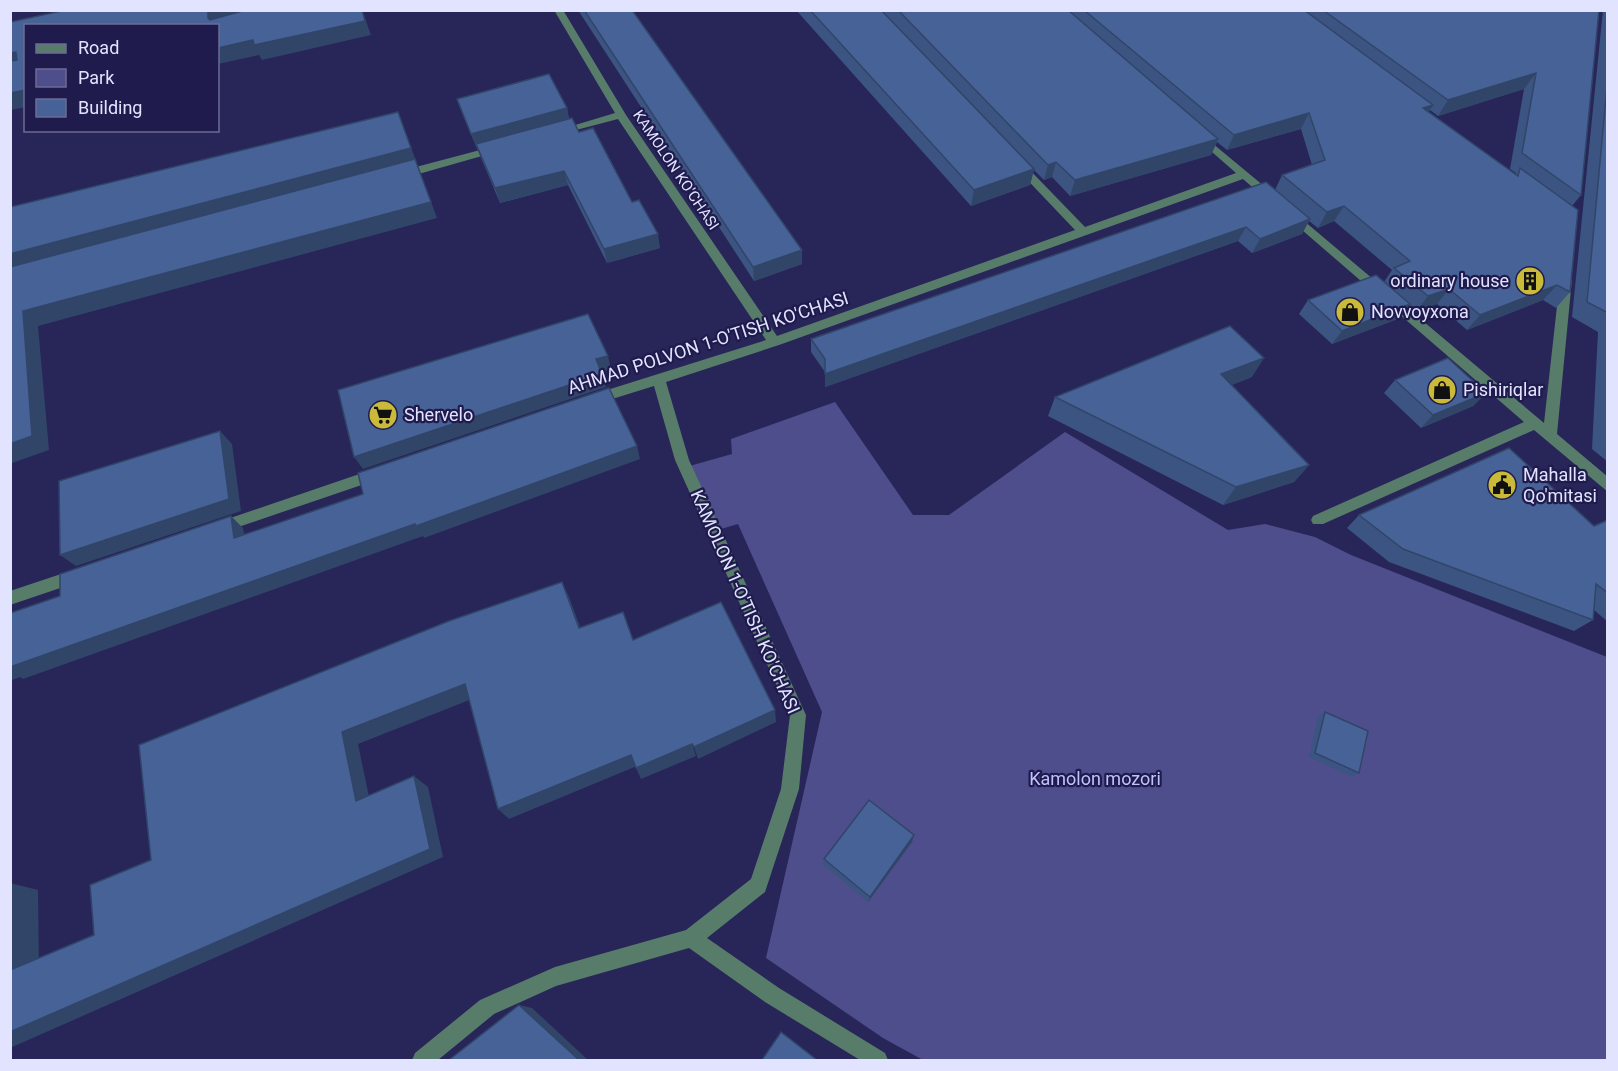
<svg xmlns="http://www.w3.org/2000/svg" width="1618" height="1071" font-family="Roboto,sans-serif">
  <style>
    .green { fill: #4f4e8d }
    .lines { fill: none; stroke-linecap: round; stroke-linejoin: round }
    .minor { fill: #587c6a; fill-rule: evenodd }
    .wall { fill: #3c5481; fill-rule: evenodd }
    .shaded-wall { fill: #314569 }
    .building { fill: #466296; stroke: #314569; stroke-width: 1.5 }
    .labels { text-anchor: middle; stroke-width: 4.5; stroke-linejoin: round; paint-order: stroke }
    .far-street-label { font-size: 15px; fill: #e2e4ff; stroke: #1f1b4d }
    .poi-label { font-size: 18px; fill: #e2e4ff; stroke: #1f1b4d; text-anchor: start }
    .street-label { font-size: 18px; fill: #e2e4ff; stroke: #1f1b4d }
    .park-label { font-size: 18px; fill: #bfc2fe; stroke: #1f1b4d }
  </style>
  <rect width="100%" height="100%" fill="#282559"/>
  <!-- green -->
  <path class="green" d="M 835,402 L 913,515 L 949,515 L 1065,432 L 1228,530 L 1265,524 L 1315,537 L 1351,555 L 1607,657 L 1607,1060 L 923,1060 L 883,1038 L 766,958 L 822,712 L 738,524 L 714,531 L 686,467 L 732,454 L 731,439 Z"/>
  <g class="lines">
    <!-- minor -->
    <g class="minor">
      <path d="M 554,10 L 563,10 L 626,115 L 777,336 L 1075,230 L 1015,167 L 1015,163 L 1023,163 L 1085,227 L 1236,173 L 1196,138 L 1196,134 L 1200,133 L 1277,197 L 1275,200 L 1267,200 L 1243,179 L 779,345 L 666,382 L 689,460 L 806,715 L 799,789 L 765,892 L 707,938 L 779,988 L 885,1053 L 888,1060 L 860,1060 L 765,1002 L 689,948 L 556,986 L 494,1014 L 438,1060 L 412,1060 L 415,1053 L 480,1000 L 555,967 L 686,930 L 751,879 L 781,789 L 790,715 L 675,460 L 654,386 L 593,405 L 586,400 L 588,396 L 766,340 L 618,119 L 557,135 L 552,132 L 615,113 Z"/>
      <path d="M 499,145 L 503,146 L 503,150 L 401,179 L 395,175 L 397,172 Z"/>
      <path d="M 1291,210 L 1544,423 L 1560,279 L 1566,275 L 1570,276 L 1572,279 L 1557,434 L 1608,477 L 1608,492 L 1534,430 L 1323,524 L 1313,524 L 1311,520 L 1313,516 L 1524,422 L 1287,217 L 1287,211 Z"/>
      <path d="M 377,468 L 384,474 L 382,478 L 218,534 L 213,532 L 211,528 L 213,524 Z"/>
      <path d="M 79,568 L 84,570 L 87,575 L 84,580 L 10,605 L 10,591 Z"/>
    </g>
  </g>
  <!-- wall -->
  <g class="wall">
    <path d="M 578,10 L 632,10 L 802,250 L 802,264 L 754,281 Z"/>
    <path d="M 796,10 L 1599,10 L 1581,195 L 1572,206 L 1570,292 L 1556,308 L 1543,300 L 1467,330 L 1437,304 L 1416,312 L 1409,306 L 1400,318 L 1332,344 L 1299,314 L 1308,300 L 1384,282 L 1392,270 L 1334,221 L 1318,228 L 1309,221 L 1302,234 L 1252,253 L 1238,241 L 825,387 L 825,372 L 811,352 L 811,339 L 1275,190 L 1282,175 L 1312,165 L 1301,129 L 1227,150 L 1217,142 L 1211,155 L 1070,196 L 1052,177 L 1044,180 L 1034,170 L 1030,185 L 971,206 ZM 1524,89 L 1510,169 L 1516,173 L 1515,174 L 1429,112 L 1430,110 L 1438,116 Z"/>
    <path d="M 1603,10 L 1608,10 L 1608,462 L 1592,449 L 1598,332 L 1572,317 Z"/>
    <path d="M 457,99 L 567,108 L 569,119 L 632,202 L 660,248 L 607,263 L 568,185 L 500,203 L 462,113 Z"/>
    <path d="M 1252,377 L 1231,385 L 1309,465 L 1294,482 L 1223,505 L 1048,416 L 1055,397 Z"/>
    <path d="M 1395,380 L 1486,393 L 1473,406 L 1421,428 L 1384,393 Z"/>
    <path d="M 1359,515 L 1594,526 L 1608,520 L 1608,622 L 1594,610 L 1593,620 L 1574,631 L 1389,562 L 1347,528 Z"/>
    <path d="M 1325,712 L 1359,773 L 1352,777 L 1309,757 L 1318,716 Z"/>
    <path d="M 914,835 L 912,842 L 868,902 L 823,865 L 824,859 Z"/>
  </g>
  <!-- shaded-wall -->
  <g class="shaded-wall">
    <path d="M 208,10 L 276,10 L 216,26 L 208,18 Z"/>
    <path d="M 362,10 L 371,35 L 262,60 L 259,55 L 218,64 L 218,48 Z"/>
    <path d="M 16,52 L 26,64 L 10,68 L 10,53 Z"/>
    <path d="M 1536,73 L 1524,89 L 1438,116 L 1448,100 Z"/>
    <path d="M 26,90 L 26,107 L 11,110 L 10,93 Z"/>
    <path d="M 1433,105 L 1423,121 L 1423,108 Z"/>
    <path d="M 567,108 L 570,123 L 477,148 L 471,134 Z"/>
    <path d="M 398,112 L 437,218 L 38,326 L 49,450 L 12,463 L 10,462 L 10,444 L 23,311 L 10,274 L 10,254 Z"/>
    <path d="M 1309,113 L 1301,129 L 1227,150 L 1234,135 Z"/>
    <path d="M 1218,139 L 1211,155 L 1070,196 L 1075,180 Z"/>
    <path d="M 1056,162 L 1052,177 L 1044,180 L 1048,165 Z"/>
    <path d="M 1034,169 L 1030,185 L 971,206 L 974,190 Z"/>
    <path d="M 564,171 L 568,185 L 500,203 L 495,188 Z"/>
    <path d="M 1344,206 L 1334,221 L 1318,228 L 1327,212 Z"/>
    <path d="M 1310,219 L 1302,234 L 1252,253 L 1260,239 Z"/>
    <path d="M 1246,227 L 1238,241 L 825,387 L 825,374 Z"/>
    <path d="M 658,234 L 660,248 L 607,263 L 604,249 Z"/>
    <path d="M 802,250 L 802,264 L 754,281 L 753,267 Z"/>
    <path d="M 1557,285 L 1543,300 L 1467,330 L 1480,315 Z"/>
    <path d="M 1449,289 L 1437,304 L 1416,312 L 1428,296 Z"/>
    <path d="M 1410,304 L 1400,318 L 1332,344 L 1342,331 Z"/>
    <path d="M 608,356 L 611,369 L 599,373 L 596,359 Z"/>
    <path d="M 1264,358 L 1252,377 L 1210,394 L 1221,374 Z"/>
    <path d="M 602,374 L 606,387 L 363,469 L 354,457 Z"/>
    <path d="M 1486,393 L 1473,406 L 1421,428 L 1433,415 Z"/>
    <path d="M 220,431 L 232,444 L 241,511 L 76,566 L 60,555 Z"/>
    <path d="M 637,446 L 640,459 L 424,538 L 423,536 L 23,679 L 20,677 L 10,681 L 10,667 Z"/>
    <path d="M 1309,465 L 1294,482 L 1223,505 L 1236,487 Z"/>
    <path d="M 231,516 L 243,528 L 247,549 L 234,538 Z"/>
    <path d="M 562,582 L 569,597 L 586,643 L 579,628 Z"/>
    <path d="M 465,684 L 477,697 L 358,744 L 372,811 L 356,801 L 342,732 Z"/>
    <path d="M 775,710 L 776,722 L 698,759 L 694,747 Z"/>
    <path d="M 692,744 L 696,756 L 641,779 L 636,768 Z"/>
    <path d="M 631,755 L 637,766 L 509,819 L 498,809 Z"/>
    <path d="M 414,776 L 428,787 L 443,857 L 10,1048 L 10,1032 Z"/>
    <path d="M 914,835 L 912,842 L 868,902 L 870,897 Z"/>
    <path d="M 10,883 L 38,890 L 39,976 L 10,972 Z"/>
    <path d="M 519,1005 L 532,1008 L 588,1060 L 579,1060 Z"/>
  </g>
  <!-- building -->
  <g class="building">
    <path d="M 66,10 L 208,10 L 208,18 L 210,20 L 246,10 L 362,10 L 365,21 L 254,45 L 253,40 L 218,48 L 218,26 L 26,26 L 26,90 L 10,93 L 10,61 L 17,60 L 16,52 L 10,53 L 10,22 Z"/>
    <path d="M 584,10 L 632,10 L 802,250 L 753,267 Z"/>
    <path d="M 810,10 L 881,10 L 1034,169 L 974,190 Z"/>
    <path d="M 898,10 L 1068,10 L 1218,139 L 1075,180 L 1056,162 L 1048,165 Z"/>
    <path d="M 1084,10 L 1304,10 L 1433,105 L 1423,108 L 1518,176 L 1520,168 L 1578,210 L 1570,292 L 1557,285 L 1480,315 L 1449,289 L 1428,296 L 1394,268 L 1410,261 L 1344,206 L 1327,212 L 1282,175 L 1325,160 L 1309,113 L 1234,135 Z"/>
    <path d="M 1323,10 L 1599,10 L 1581,195 L 1522,153 L 1536,73 L 1448,100 Z"/>
    <path d="M 549,74 L 567,108 L 471,134 L 457,99 Z"/>
    <path d="M 1608,76 L 1608,313 L 1587,302 Z"/>
    <path d="M 398,112 L 411,148 L 10,254 L 10,207 Z"/>
    <path d="M 572,118 L 579,132 L 593,128 L 632,202 L 639,200 L 658,234 L 604,249 L 564,171 L 495,188 L 476,144 Z"/>
    <path d="M 415,159 L 431,202 L 23,311 L 32,436 L 10,444 L 10,267 Z"/>
    <path d="M 1266,182 L 1310,219 L 1260,239 L 1246,227 L 825,374 L 825,359 L 811,339 Z"/>
    <path d="M 1376,275 L 1410,304 L 1342,331 L 1308,300 Z"/>
    <path d="M 588,314 L 608,356 L 596,359 L 602,374 L 354,457 L 338,390 Z"/>
    <path d="M 1230,326 L 1264,358 L 1221,374 L 1309,465 L 1236,487 L 1055,397 Z"/>
    <path d="M 1448,358 L 1486,393 L 1433,415 L 1395,380 Z"/>
    <path d="M 609,388 L 637,446 L 416,526 L 415,524 L 10,667 L 10,613 L 60,596 L 60,574 L 231,516 L 234,538 L 363,494 L 358,473 Z"/>
    <path d="M 220,431 L 229,499 L 60,555 L 59,481 Z"/>
    <path d="M 1509,448 L 1594,526 L 1608,520 L 1608,593 L 1596,584 L 1593,620 L 1403,549 L 1359,515 Z"/>
    <path d="M 562,582 L 579,628 L 623,612 L 633,640 L 721,602 L 775,710 L 694,747 L 692,744 L 636,768 L 631,755 L 498,809 L 465,684 L 342,732 L 356,801 L 414,776 L 430,849 L 10,1032 L 10,970 L 94,935 L 90,885 L 151,860 L 139,745 L 449,621 Z"/>
    <path d="M 1325,712 L 1368,731 L 1359,773 L 1315,753 Z"/>
    <path d="M 869,800 L 914,835 L 870,897 L 824,859 Z"/>
    <path d="M 519,1005 L 579,1060 L 449,1060 Z"/>
    <path d="M 781,1032 L 817,1060 L 762,1060 Z"/>
  </g>
  <!-- icons -->
  <defs>
    <g id="building-disc" transform="scale(1.5)"><circle r="9.5" fill="#c9ba3a" stroke="#1f1b4d"/><path d="M-4-6H4V6H1V3H-1V6H-4ZM-2.5-4.3h1.7v1.8h-1.7ZM.8-4.3h1.7v1.8H.8ZM-2.5-1h1.7V.8h-1.7ZM.8-1h1.7V.8H.8Z" fill="#111"/></g>
    <g id="shop-disc" transform="scale(1.5)"><circle r="9.5" fill="#c9ba3a" stroke="#1f1b4d"/><path d="M-5-2.5h2.3a2.7 3.5 0 0 1 5.4 0H5L5.5 6h-11ZM-1.5-2.5h3a1.5 2.3 0 0 0-3 0Z" fill="#111"/></g>
    <g id="supermarket-disc" transform="scale(1.5)"><circle r="9.5" fill="#c9ba3a" stroke="#1f1b4d"/><path d="M-6-5.5h2.5l.6 2H6L4.5 2H-2.5L-4.4-4H-6ZM-1.5 3.2a1.3 1.3 0 1 0 .1 0ZM3 3.2a1.3 1.3 0 1 0 .1 0Z" fill="#111"/></g>
    <g id="civic-disc" transform="scale(1.5)"><circle r="9.5" fill="#c9ba3a" stroke="#1f1b4d"/><path d="M-.6-6.5H3V-4.5H.6V-3L4-1V1h2V6H-6V1h2V-1L-.6-3ZM-1.2 2.5V6h2.4V2.5Z" fill="#111"/></g>
  </defs>
  <g fill-rule="evenodd">
    <use href="#building-disc" x="1530" y="281"/>
    <use href="#shop-disc" x="1350" y="312"/>
    <use href="#shop-disc" x="1442" y="390"/>
    <use href="#supermarket-disc" x="383" y="415"/>
    <use href="#civic-disc" x="1502" y="485"/>
  </g>
  <g class="labels">
    <!-- far-street labels -->
    <g class="far-street-label">
      <text transform="translate(676 170) rotate(56)" y="5">KAMOLON KO'CHASI</text>
    </g>
    <!-- poi labels -->
    <g class="poi-label">
      <text x="1509" y="287" text-anchor="end">ordinary house</text>
      <text x="1371" y="318">Novvoyxona</text>
      <text x="1463" y="396">Pishiriqlar</text>
      <text x="404" y="421">Shervelo</text>
      <text x="1523" y="481">Mahalla<tspan x="1523" dy="21">Qo'mitasi</tspan></text>
    </g>
    <!-- street labels -->
    <g class="street-label">
      <text transform="translate(708 343) rotate(-18)" y="6">AHMAD POLVON 1-O'TISH KO'CHASI</text>
      <text transform="translate(745 602) rotate(66)" y="6">KAMOLON 1-O'TISH KO'CHASI</text>
    </g>
    <!-- park labels -->
    <g class="park-label">
      <text x="1095" y="785">Kamolon mozori</text>
    </g>
  </g>
  <!-- border -->
  <rect width="1618" height="1071" fill="none" stroke="#e2e4ff" stroke-width="24"/>
  <!-- legend -->
  <rect x="24" y="24" width="195" height="108" fill="#1f1b4d" stroke="#6d6b94" stroke-width="1.5"/>
  <rect x="36" y="44" width="30" height="9" fill="#587c6a" stroke="#6d6b94" stroke-width="1.5"/>
  <text x="78" y="54" font-size="18" fill="#e2e4ff">Road</text>
  <rect x="36" y="69" width="30" height="18" fill="#4f4e8d" stroke="#6d6b94" stroke-width="1.5"/>
  <text x="78" y="84" font-size="18" fill="#e2e4ff">Park</text>
  <rect x="36" y="99" width="30" height="18" fill="#466296" stroke="#6d6b94" stroke-width="1.5"/>
  <text x="78" y="114" font-size="18" fill="#e2e4ff">Building</text>
</svg>
